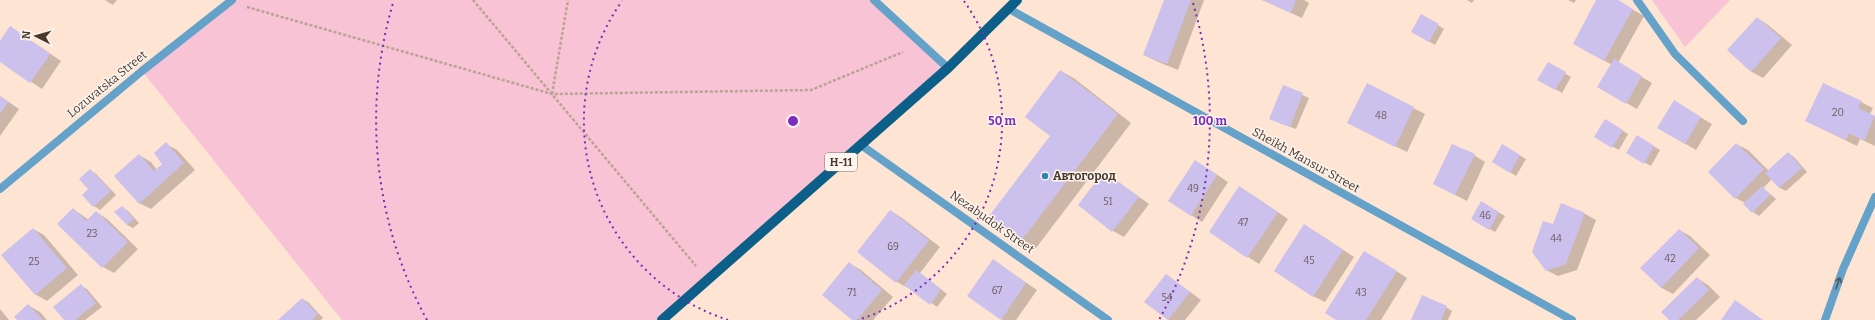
<svg xmlns="http://www.w3.org/2000/svg" width="1875" height="320" font-family="Bitter,serif">
  <style>
    .green { fill: #f8c3d4 }
    .shadow { fill: #0003 }
    .building { fill: #ccc1ec }
    .lines { fill: none; stroke-linecap: round; stroke-linejoin: round }
    .path { stroke: #b9a393; stroke-width: 2.5; stroke-dasharray: 3 2; stroke-linecap: butt }
    .street { stroke: #64a2c9; stroke-width: 8 }
    .primary { stroke: #0c5f88; stroke-width: 10 }
    .oneway { stroke: #51585c }
    .ring { fill: none; stroke: #7b2cbf; stroke-width: 2; stroke-dasharray: 2 4 }
    .poi-dot { fill: #2e83b3; stroke: #fef5ef; stroke-width: 1.5 }
    .labels { text-anchor: middle; stroke-width: 3; stroke-linejoin: round; paint-order: stroke }
    .number-label { font-size: 10px; fill: #6a5b5d }
    .shield { fill: #fef5ef; stroke: #7f7167; stroke-width: 1 }
    .shield-label { font-size: 11px; font-weight: bold; fill: #49392d }
    .street-label { font-size: 12px; fill: #49392d; stroke: #fef5ef }
    .poi-label { font-size: 12px; font-weight: bold; fill: #49392d; stroke: #fef5ef; text-anchor: start }
    .centre { fill: #7b2cbf; stroke: #fef5ef; stroke-width: 2 }
    .ring-label { font-size: 12px; text-anchor: middle; font-weight: bold; fill: #7b2cbf; stroke: #fef5ef; stroke-width: 3; stroke-linejoin: round; paint-order: stroke }
  </style>
  <rect width="100%" height="100%" fill="#fee4d2"/>
  <!-- green -->
  <g class="green">
    <path d="M 232,0 L 874,0 L 948,68 L 662,320 L 342,320 L 142,71 Z"/>
    <path d="M 1652,0 L 1730,0 L 1685,47 Z"/>
  </g>
  <!-- shadow -->
  <g class="shadow">
    <path d="M 105,0 L 117,0 L 113,5 Z"/>
    <path d="M 1165,0 L 1204,0 L 1178,70 L 1156,61 L 1144,55 Z"/>
    <path d="M 1262,0 L 1304,0 L 1309,3 L 1302,18 Z"/>
    <path d="M 1467,0 L 1474,0 L 1472,3 Z"/>
    <path d="M 1568,0 L 1576,0 L 1574,3 Z"/>
    <path d="M 1598,0 L 1616,0 L 1644,16 L 1618,63 L 1652,83 L 1637,109 L 1599,87 L 1612,65 L 1574,43 Z"/>
    <path d="M 1422,15 L 1444,29 L 1435,45 L 1412,31 Z"/>
    <path d="M 1757,18 L 1768,25 L 1792,45 L 1763,78 L 1752,72 L 1728,50 Z"/>
    <path d="M 11,27 L 61,61 L 42,89 L 0,61 L 0,43 Z"/>
    <path d="M 1548,63 L 1571,77 L 1562,93 L 1539,79 Z"/>
    <path d="M 1061,71 L 1075,79 L 1131,123 L 1036,248 L 1022,240 L 1052,136 Z"/>
    <path d="M 1367,85 L 1425,114 L 1407,152 L 1360,129 Z"/>
    <path d="M 1283,86 L 1309,98 L 1296,129 L 1277,122 Z"/>
    <path d="M 0,96 L 19,109 L 0,136 Z"/>
    <path d="M 1674,102 L 1712,124 L 1696,150 L 1658,128 Z"/>
    <path d="M 1861,102 L 1873,108 L 1870,114 L 1875,117 L 1875,146 L 1860,139 L 1857,146 L 1806,121 Z"/>
    <path d="M 1605,120 L 1628,134 L 1619,150 L 1595,137 Z"/>
    <path d="M 1637,136 L 1660,150 L 1651,166 L 1627,153 Z"/>
    <path d="M 166,144 L 177,150 L 195,170 L 151,209 L 139,203 L 139,155 L 151,162 L 157,170 L 164,164 Z"/>
    <path d="M 1736,144 L 1748,150 L 1769,171 L 1788,153 L 1794,157 L 1807,172 L 1786,191 L 1780,188 L 1772,179 L 1763,188 L 1776,199 L 1759,216 L 1753,212 L 1745,203 L 1736,198 Z"/>
    <path d="M 1503,146 L 1526,159 L 1516,176 L 1493,162 Z"/>
    <path d="M 1474,155 L 1485,162 L 1467,201 L 1434,184 Z"/>
    <path d="M 1207,168 L 1228,182 L 1202,222 L 1191,215 Z"/>
    <path d="M 90,170 L 96,174 L 116,195 L 100,210 L 94,206 L 84,195 L 90,189 Z"/>
    <path d="M 1104,172 L 1149,204 L 1124,237 L 1113,231 Z"/>
    <path d="M 1251,194 L 1288,219 L 1259,264 L 1210,232 Z"/>
    <path d="M 1481,202 L 1505,216 L 1495,232 L 1472,219 Z"/>
    <path d="M 122,207 L 128,211 L 139,223 L 133,228 L 127,225 Z"/>
    <path d="M 73,209 L 89,220 L 96,212 L 107,219 L 138,249 L 114,273 L 103,267 L 59,224 Z"/>
    <path d="M 891,211 L 902,218 L 940,247 L 920,273 L 947,294 L 937,307 L 909,287 L 908,288 L 897,282 Z"/>
    <path d="M 1585,214 L 1596,220 L 1577,270 L 1558,276 L 1546,270 L 1554,226 Z"/>
    <path d="M 33,229 L 44,235 L 78,275 L 47,301 L 35,294 Z"/>
    <path d="M 1679,230 L 1690,236 L 1710,255 L 1673,294 L 1662,288 L 1642,268 Z"/>
    <path d="M 1316,232 L 1354,257 L 1325,302 L 1313,296 Z"/>
    <path d="M 1376,258 L 1407,278 L 1381,320 L 1338,320 Z"/>
    <path d="M 993,260 L 1037,290 L 1016,320 L 1003,320 L 968,296 Z"/>
    <path d="M 850,264 L 861,270 L 893,297 L 873,320 L 853,320 Z"/>
    <path d="M 1167,275 L 1201,300 L 1185,320 L 1169,320 L 1146,302 Z"/>
    <path d="M 1697,278 L 1708,285 L 1720,297 L 1696,320 L 1670,320 Z"/>
    <path d="M 81,286 L 87,289 L 102,307 L 85,320 L 65,320 Z"/>
    <path d="M 302,299 L 308,302 L 323,318 L 321,320 L 280,320 Z"/>
    <path d="M 28,305 L 40,312 L 47,320 L 19,320 Z"/>
    <path d="M 1446,307 L 1452,311 L 1448,320 L 1412,320 Z"/>
    <path d="M 0,309 L 9,320 L 0,320 Z"/>
  </g>
  <!-- building -->
  <g class="building">
    <path d="M 1164,0 L 1191,0 L 1167,64 L 1143,55 Z"/>
    <path d="M 1263,0 L 1296,0 L 1291,13 Z"/>
    <path d="M 1596,0 L 1618,0 L 1633,9 L 1604,61 L 1573,44 Z"/>
    <path d="M 1421,14 L 1439,24 L 1429,42 L 1411,32 Z"/>
    <path d="M 1757,17 L 1781,38 L 1751,72 L 1727,50 Z"/>
    <path d="M 10,26 L 50,54 L 30,83 L 0,62 L 0,41 Z"/>
    <path d="M 1614,59 L 1642,76 L 1626,104 L 1597,87 Z"/>
    <path d="M 1548,62 L 1566,72 L 1555,90 L 1537,80 Z"/>
    <path d="M 1060,70 L 1118,114 L 1021,241 L 989,216 L 1050,136 L 1025,117 Z"/>
    <path d="M 1367,83 L 1414,107 L 1395,147 L 1347,123 Z"/>
    <path d="M 1823,83 L 1862,101 L 1858,108 L 1875,116 L 1864,141 L 1849,133 L 1846,140 L 1805,121 Z"/>
    <path d="M 1283,85 L 1303,93 L 1290,127 L 1269,119 Z"/>
    <path d="M 0,96 L 8,102 L 0,114 Z"/>
    <path d="M 1674,100 L 1701,117 L 1685,144 L 1657,128 Z"/>
    <path d="M 1605,119 L 1623,130 L 1612,148 L 1594,137 Z"/>
    <path d="M 1637,135 L 1654,146 L 1644,164 L 1626,153 Z"/>
    <path d="M 166,142 L 184,163 L 139,204 L 114,176 L 139,154 L 154,171 L 162,164 L 154,153 Z"/>
    <path d="M 1736,143 L 1764,169 L 1735,199 L 1708,172 Z"/>
    <path d="M 1452,144 L 1475,154 L 1455,195 L 1433,184 Z"/>
    <path d="M 1502,144 L 1520,155 L 1510,173 L 1492,162 Z"/>
    <path d="M 1788,152 L 1802,168 L 1779,188 L 1765,173 Z"/>
    <path d="M 1195,160 L 1217,175 L 1191,216 L 1168,201 Z"/>
    <path d="M 90,169 L 111,191 L 93,207 L 82,195 L 88,189 L 79,179 Z"/>
    <path d="M 1104,171 L 1139,197 L 1112,232 L 1078,205 Z"/>
    <path d="M 1239,186 L 1278,212 L 1247,258 L 1209,232 Z"/>
    <path d="M 1762,186 L 1770,195 L 1752,213 L 1743,204 Z"/>
    <path d="M 1481,201 L 1499,212 L 1489,230 L 1471,219 Z"/>
    <path d="M 1561,203 L 1585,213 L 1566,264 L 1546,271 L 1532,252 L 1543,221 L 1553,224 Z"/>
    <path d="M 122,206 L 134,219 L 127,225 L 114,212 Z"/>
    <path d="M 73,208 L 86,221 L 96,211 L 128,242 L 102,268 L 57,224 Z"/>
    <path d="M 890,210 L 929,240 L 896,283 L 857,252 Z"/>
    <path d="M 1304,224 L 1343,250 L 1313,297 L 1274,271 Z"/>
    <path d="M 33,228 L 67,268 L 35,295 L 1,255 Z"/>
    <path d="M 1679,229 L 1699,248 L 1661,288 L 1640,268 Z"/>
    <path d="M 1364,251 L 1397,271 L 1366,320 L 1336,320 L 1325,313 Z"/>
    <path d="M 993,259 L 1026,283 L 1001,320 L 967,296 Z"/>
    <path d="M 849,262 L 882,290 L 857,320 L 852,320 L 822,295 Z"/>
    <path d="M 916,270 L 941,289 L 930,305 L 904,285 Z"/>
    <path d="M 1166,274 L 1190,292 L 1168,320 L 1144,302 Z"/>
    <path d="M 1697,277 L 1709,290 L 1678,320 L 1669,320 L 1661,312 Z"/>
    <path d="M 81,284 L 96,303 L 75,320 L 64,320 L 53,307 Z"/>
    <path d="M 1422,295 L 1447,306 L 1441,320 L 1411,320 Z"/>
    <path d="M 302,298 L 318,314 L 312,320 L 278,320 Z"/>
    <path d="M 1735,300 L 1763,320 L 1721,320 Z"/>
    <path d="M 28,304 L 43,320 L 17,320 L 14,317 Z"/>
  </g>
  <g class="lines">
    <!-- path -->
    <g class="path">
      <path d="M 473,0 L 696,266"/>
      <path d="M 247,7 L 552,94 L 811,90 L 903,52"/>
      <path d="M 552,94 L 568,0"/>
    </g>
    <!-- street -->
    <g class="street">
      <path d="M 874,0 L 948,68"/>
      <path d="M 1637,0 L 1675,54 L 1743,121"/>
      <path d="M 1009,9 L 1572,320"/>
      <path d="M 861,145 L 1108,320"/>
      <path d="M 0,189 L 142,71 L 232,0"/>
      <path d="M 1825,320 L 1843,269 L 1875,197"/>
    </g>
    <!-- primary -->
    <path class="primary" d="M 662,320 L 948,68 L 1017,0"/>
  </g>
  <!-- one-way arrows -->
  <defs><path id="oneway-shaft" d="M-6 0H5M1.5-3L5.5 0L1.5 3" fill="none" stroke-width="1.6" stroke-linecap="round" stroke-linejoin="round"/></defs>
  <use class="oneway" href="#oneway-shaft" transform="translate(1838 283) rotate(-70)"/>
  <!-- distance rings -->
  <g class="ring">
    <path d="M728 320A209 209 0 0 1 622 1M964 1A209 209 0 0 1 858 320"/>
    <path d="M427 320A417 417 0 0 1 393 3M1193 3A417 417 0 0 1 1159 320"/>
  </g>
  <!-- markers -->
  <circle class="poi-dot" cx="1045" cy="176" r="4"/>
  <g class="labels">
    <!-- number labels -->
    <g class="number-label">
      <text x="1838" y="116">20</text>
      <text x="1381" y="119">48</text>
      <text x="1193" y="192">49</text>
      <text x="1108" y="205">51</text>
      <text x="1485" y="219">46</text>
      <text x="1243" y="226">47</text>
      <text x="92" y="237">23</text>
      <text x="1556" y="242">44</text>
      <text x="893" y="250">69</text>
      <text x="1670" y="262">42</text>
      <text x="1309" y="264">45</text>
      <text x="34" y="265">25</text>
      <text x="997" y="294">67</text>
      <text x="852" y="296">71</text>
      <text x="1361" y="296">43</text>
      <text x="1167" y="301">54</text>
    </g>
    <!-- shield labels -->
    <rect class="shield" x="825" y="153" width="32" height="18" rx="3"/>
    <g class="shield-label">
      <text x="841" y="166">Н-11</text>
    </g>
    <!-- street labels -->
    <g class="street-label">
      <text transform="translate(107 84) rotate(-39)" y="4">Lozuvatska Street</text>
      <text transform="translate(1306 160) rotate(29)" y="4">Sheikh Mansur Street</text>
      <text transform="translate(992 222) rotate(35)" y="4">Nezabudok Street</text>
    </g>
    <!-- poi labels -->
    <g class="poi-label">
      <text x="1053" y="180">Автогород</text>
    </g>
  </g>
  <circle cx="793" cy="121" r="6" class="centre"/>
  <g class="ring-label">
    <text x="1002" y="125">50 m</text>
    <text x="1210" y="125">100 m</text>
  </g>
  <!-- north arrow -->
  <g transform="translate(36 36) rotate(276)" stroke="#fef5ef" stroke-width="3" paint-order="stroke">
  <path d="M0-3L7 15L0 10L-7 15Z" fill="#49392d"/>
  <text y="-6" font-size="11" font-weight="bold" text-anchor="middle" fill="#49392d">N</text>
  </g>
</svg>
